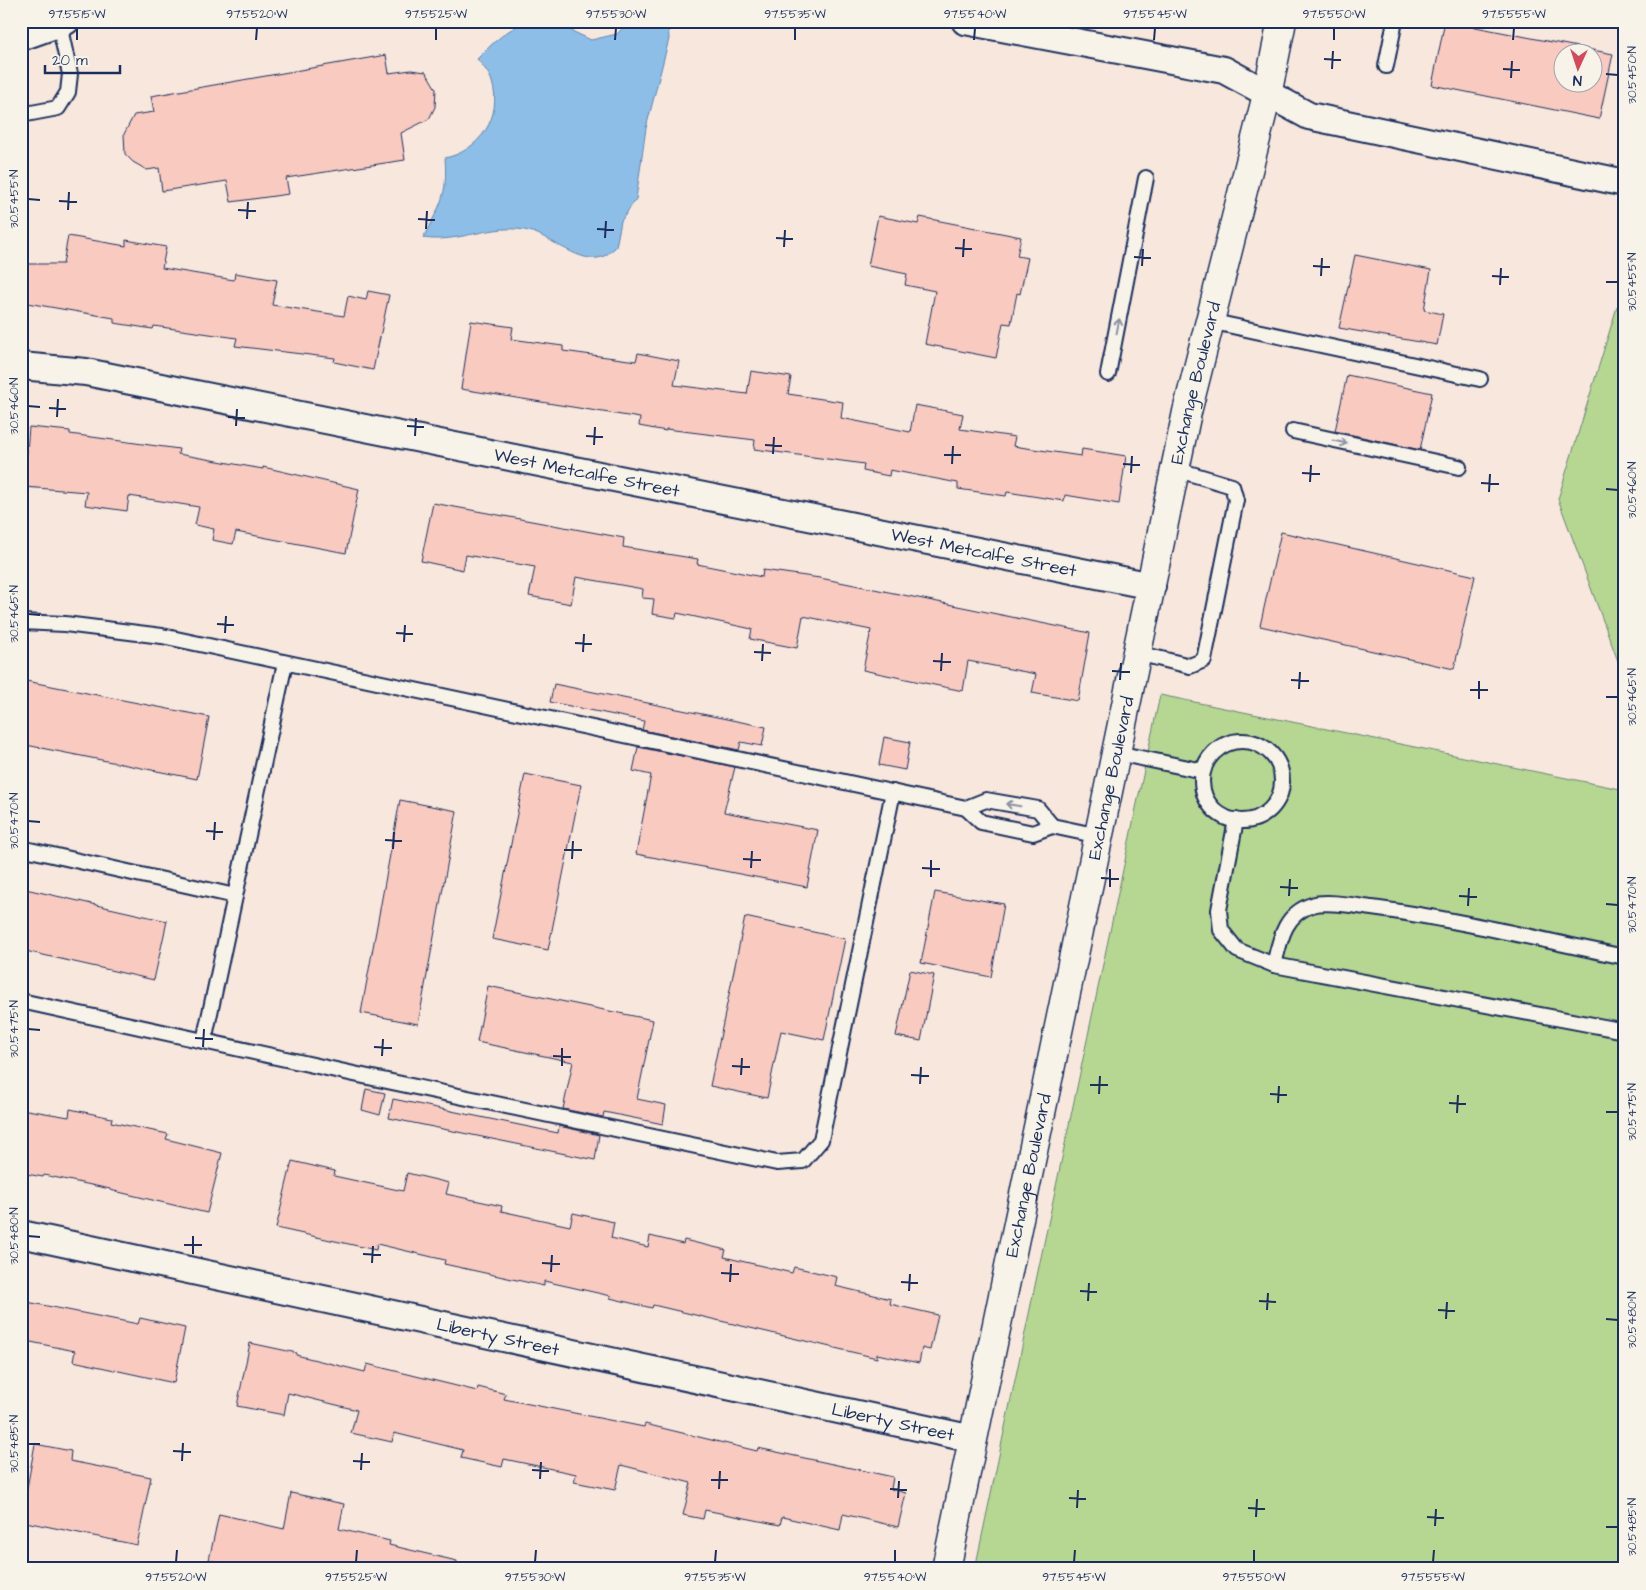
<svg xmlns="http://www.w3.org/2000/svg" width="1646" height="1590" font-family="'Architects Daughter',sans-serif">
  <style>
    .green { fill: #b6d791; stroke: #688378 }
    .water { fill: #8cbee8; stroke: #5f85b1 }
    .building { fill: #f9cac0; stroke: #1b2f5e; fill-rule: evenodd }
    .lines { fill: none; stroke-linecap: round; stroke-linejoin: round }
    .lane-casing { stroke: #1b2f5e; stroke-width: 18 }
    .street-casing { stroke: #1b2f5e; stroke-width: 30 }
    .secondary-casing { stroke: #1b2f5e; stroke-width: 31 }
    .lane { stroke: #f7f3e8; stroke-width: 14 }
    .street { stroke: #f7f3e8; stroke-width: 26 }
    .secondary { stroke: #f7f3e8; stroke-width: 28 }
    .oneway { stroke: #8991a3 }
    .ticks { fill: none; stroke: #1b2f5e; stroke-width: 2 }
    .labels { text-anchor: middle; stroke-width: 4; stroke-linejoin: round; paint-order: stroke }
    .street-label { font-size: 18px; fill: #1b2f5e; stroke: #f7f3e8 }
    .neatline { fill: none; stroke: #1b2f5e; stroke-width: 2 }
    .ticks-label { font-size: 12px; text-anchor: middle; fill: #1b2f5e }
  </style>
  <rect width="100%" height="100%" fill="#f8e7dc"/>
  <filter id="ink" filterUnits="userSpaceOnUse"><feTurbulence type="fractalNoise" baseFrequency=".02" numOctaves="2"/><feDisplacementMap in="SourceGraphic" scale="10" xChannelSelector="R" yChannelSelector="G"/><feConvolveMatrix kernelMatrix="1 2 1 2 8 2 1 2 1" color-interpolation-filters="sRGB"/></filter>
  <g filter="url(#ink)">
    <!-- green -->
    <g class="green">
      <path d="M 1617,307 L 1625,310 L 1625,680 L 1558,499 Z"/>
      <path d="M 1160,695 L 1625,790 L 1625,1569 L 975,1569 Z"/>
    </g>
    <!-- water -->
    <path class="water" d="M 531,21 L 559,25 L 591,40 L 617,34 L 629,21 L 668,21 L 669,39 L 646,128 L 636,199 L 621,221 L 616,247 C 612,250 608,254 604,256 C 583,267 550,236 529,231 C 493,222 459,244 423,238 C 440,205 448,196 445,158 C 479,151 503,117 492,82 C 490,74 483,66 477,59 C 492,44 509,26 531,21 Z"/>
    <!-- building -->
    <g class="building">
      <path d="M 1445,21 L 1613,54 L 1599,119 L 1432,85 ZM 1564,52 L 1594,52 L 1594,82 L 1564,82 Z"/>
      <path d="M 386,55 L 389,73 L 411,70 L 426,72 L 436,89 L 435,107 L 429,119 L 401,133 L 405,160 L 286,178 L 289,194 L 231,202 L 227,181 L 162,191 L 159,168 L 147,170 L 133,162 L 125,154 L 124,134 L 134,115 L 154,112 L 151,96 Z"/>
      <path d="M 878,216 L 918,224 L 920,217 L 1021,237 L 1017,256 L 1028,258 L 1020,294 L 1017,293 L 1011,324 L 1003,323 L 996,358 L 925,344 L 935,291 L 905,285 L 907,274 L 868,266 Z"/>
      <path d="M 68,236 L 126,246 L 126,240 L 166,247 L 162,268 L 234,280 L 235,273 L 277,280 L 272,305 L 344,316 L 348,296 L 366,300 L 368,291 L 389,295 L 373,370 L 334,362 L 335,358 L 235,346 L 237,338 L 154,326 L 153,329 L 114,323 L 114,318 L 21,302 L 21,264 L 63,264 Z"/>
      <path d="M 1355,255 L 1431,270 L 1424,310 L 1443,314 L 1437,345 L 1339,328 Z"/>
      <path d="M 471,321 L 513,327 L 511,339 L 563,346 L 563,351 L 636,361 L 638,353 L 679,361 L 674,385 L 747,394 L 751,371 L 791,377 L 788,394 L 843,402 L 841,418 L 910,432 L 915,405 L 963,414 L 960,429 L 1015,437 L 1013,446 L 1081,456 L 1082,449 L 1126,456 L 1119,504 L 1065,495 L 1064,501 L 1007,492 L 1006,496 L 958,489 L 958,483 L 890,470 L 889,476 L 863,471 L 864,464 L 754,449 L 755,440 L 666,429 L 666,431 L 639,426 L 640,418 L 461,389 Z"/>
      <path d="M 1347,375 L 1432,393 L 1420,450 L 1335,431 Z"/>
      <path d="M 29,427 L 70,431 L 70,434 L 179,449 L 178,454 L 263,469 L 263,467 L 359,489 L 346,553 L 236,532 L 233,544 L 212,540 L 214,529 L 195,525 L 199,507 L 129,496 L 127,511 L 85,505 L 87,492 L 24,487 Z"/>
      <path d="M 433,503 L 624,538 L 623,547 L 698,559 L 697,564 L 762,577 L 763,570 L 820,578 L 1090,633 L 1078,701 L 1032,693 L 1036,674 L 968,661 L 963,691 L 863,670 L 871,630 L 803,616 L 797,648 L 750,639 L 752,629 L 677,613 L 676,618 L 652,614 L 654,599 L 642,598 L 643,589 L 576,577 L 571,604 L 529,596 L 535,567 L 466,555 L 463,570 L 421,561 Z"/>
      <path d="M 1281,532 L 1475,576 L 1454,669 L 1260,626 Z"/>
      <path d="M 21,680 L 209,717 L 197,779 L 21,744 Z"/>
      <path d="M 554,684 L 766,727 L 762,746 L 741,742 L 739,750 L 642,730 L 644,721 L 550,702 Z"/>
      <path d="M 884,737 L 910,742 L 905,770 L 879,765 Z"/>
      <path d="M 638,747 L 735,767 L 724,812 L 818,830 L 807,887 L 636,854 L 651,775 L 633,771 Z"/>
      <path d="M 525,774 L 581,785 L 548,950 L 492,939 Z"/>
      <path d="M 400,800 L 457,811 L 418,1024 L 361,1013 Z"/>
      <path d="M 21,888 L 167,921 L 154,980 L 21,950 Z"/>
      <path d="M 935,892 L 1004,904 L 991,977 L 921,963 Z"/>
      <path d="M 745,917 L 845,939 L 824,1040 L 781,1031 L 767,1098 L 710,1086 Z"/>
      <path d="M 910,970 L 934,975 L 921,1041 L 896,1036 Z"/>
      <path d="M 488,986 L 653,1020 L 637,1099 L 666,1105 L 663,1124 L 604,1112 L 603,1117 L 563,1109 L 573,1062 L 477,1042 Z"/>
      <path d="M 366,1089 L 385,1093 L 380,1115 L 362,1110 Z"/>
      <path d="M 393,1099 L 558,1133 L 559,1126 L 599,1135 L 595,1160 L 389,1118 Z"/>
      <path d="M 21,1109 L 69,1117 L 70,1109 L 112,1118 L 111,1122 L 168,1134 L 166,1139 L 222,1153 L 207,1213 L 110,1190 L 110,1189 L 44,1175 L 43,1177 L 21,1173 Z"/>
      <path d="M 292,1161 L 335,1171 L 334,1176 L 403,1191 L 407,1173 L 449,1183 L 446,1194 L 502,1206 L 501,1211 L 570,1226 L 573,1213 L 614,1222 L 611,1238 L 648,1247 L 650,1236 L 683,1244 L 684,1240 L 726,1250 L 724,1257 L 792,1273 L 794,1267 L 837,1277 L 835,1286 L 891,1299 L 890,1304 L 938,1315 L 930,1350 L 922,1348 L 919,1363 L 877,1354 L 877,1358 L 653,1305 L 652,1308 L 610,1298 L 611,1296 L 544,1281 L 544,1286 L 444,1264 L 445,1260 L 377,1244 L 376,1250 L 276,1228 Z"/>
      <path d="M 27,1302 L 138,1324 L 140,1318 L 185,1328 L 174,1383 L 73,1361 L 75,1351 L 21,1340 L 21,1327 Z"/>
      <path d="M 250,1343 L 297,1353 L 296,1355 L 365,1372 L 367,1364 L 477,1391 L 478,1387 L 506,1394 L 504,1399 L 644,1427 L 645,1424 L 757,1451 L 758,1448 L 893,1477 L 891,1489 L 906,1493 L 898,1527 L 843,1514 L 840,1530 L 782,1517 L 780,1525 L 705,1510 L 703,1519 L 683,1515 L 691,1483 L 621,1465 L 615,1490 L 574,1482 L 576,1474 L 504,1459 L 502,1467 L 461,1458 L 463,1450 L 394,1433 L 392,1442 L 351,1433 L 357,1410 L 288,1393 L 284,1415 L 237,1406 Z"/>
      <path d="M 35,1444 L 71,1451 L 70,1461 L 151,1477 L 137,1545 L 21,1521 Z"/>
      <path d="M 291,1493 L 344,1504 L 339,1529 L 390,1541 L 389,1545 L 457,1561 L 456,1569 L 249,1569 L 209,1560 L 219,1514 L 284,1529 Z"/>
    </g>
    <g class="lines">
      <!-- lane casing -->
      <g class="lane-casing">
        <g id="lane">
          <path d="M 1386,66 L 1395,21"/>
          <path d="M 21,115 L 58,108 L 68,92 L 70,74 L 59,24"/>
          <path d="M 1209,321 L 1480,379"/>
          <path d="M 1108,374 L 1146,178"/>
          <path d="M 1293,431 L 1459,467"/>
          <path d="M 21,622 L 65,624 L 162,636 L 966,808 L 986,800 L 1038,809 L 1052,826"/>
          <path d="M 1137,653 L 1190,666 L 1204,660 L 1236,500 L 1232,486 L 1175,469"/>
          <circle cx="1242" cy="781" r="40"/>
          <path d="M 1117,753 L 1203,771"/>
          <path d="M 966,808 L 981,822 L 1033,833 L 1052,826 L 1099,836"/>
          <path d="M 1236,820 L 1219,910 L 1221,930 L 1237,950 L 1274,965 L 1625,1031"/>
          <path d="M 21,848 L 235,896"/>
          <path d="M 1274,965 C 1280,940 1284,914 1312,905 C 1326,900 1356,906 1372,908 C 1457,919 1541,940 1625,957"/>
          <path d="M 21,1001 L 354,1074 L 777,1163 L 803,1161 L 821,1140 L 893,792"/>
          <path d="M 204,1041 L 285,663"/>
        </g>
      </g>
      <!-- street casing -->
      <g class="street-casing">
        <g id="street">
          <path d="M 965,21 L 1224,70 L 1309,116 L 1625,183"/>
          <path d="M 21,37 L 66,21"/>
          <path id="s1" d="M 21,366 L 86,372 L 1152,586"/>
          <path id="s2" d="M 21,1234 L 973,1439"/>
        </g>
      </g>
      <!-- secondary casing -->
      <g class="secondary-casing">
        <g id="secondary">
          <path id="s3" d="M 946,1569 L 1187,412 L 1267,95 L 1282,21"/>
        </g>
      </g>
      <!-- lane -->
      <use href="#lane" class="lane"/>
      <!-- street -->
      <use href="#street" class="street"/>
      <!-- secondary -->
      <use href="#secondary" class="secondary"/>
    </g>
    <!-- one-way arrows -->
    <defs><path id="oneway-shaft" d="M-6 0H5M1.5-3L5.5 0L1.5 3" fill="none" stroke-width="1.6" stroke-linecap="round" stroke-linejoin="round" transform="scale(1.25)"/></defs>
    <g class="oneway">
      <use href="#oneway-shaft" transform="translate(1118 326) rotate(-79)"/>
      <use href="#oneway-shaft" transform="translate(1340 442) rotate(12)"/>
      <use href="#oneway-shaft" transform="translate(1013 805) rotate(-170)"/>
    </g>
  </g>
  <!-- ticks -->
  <path class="ticks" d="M 77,40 L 77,28M 256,40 L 257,28M 436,40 L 436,28M 615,40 L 616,28M 795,40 L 795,28M 974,40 L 975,28M 1154,40 L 1155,28M 1334,40 L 1334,28M 1513,40 L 1514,28M 1324,59 L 1341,60M 1332,69 L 1333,51M 1503,69 L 1520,70M 1606,74 L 1618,75M 1511,78 L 1512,61M 28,199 L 40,200M 59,201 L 77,202M 68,210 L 69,192M 238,210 L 256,211M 247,219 L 248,202M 418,219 L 435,220M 426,229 L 427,211M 597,229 L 614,230M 605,238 L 606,221M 776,238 L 793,239M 784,247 L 785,230M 955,248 L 972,249M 963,257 L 964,239M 1134,257 L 1151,258M 1142,266 L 1143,249M 1313,266 L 1330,267M 1321,276 L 1322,258M 1492,276 L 1509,277M 1606,282 L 1618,282M 1500,285 L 1501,268M 28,406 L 40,407M 49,408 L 66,409M 57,417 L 58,399M 228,417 L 245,418M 236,426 L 237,409M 407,426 L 424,427M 415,436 L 416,418M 586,436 L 603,437M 594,445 L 595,427M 765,445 L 782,446M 773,454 L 774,437M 944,455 L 961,455M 952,464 L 953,446M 1123,464 L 1140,465M 1131,473 L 1132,456M 1302,473 L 1320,474M 1310,482 L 1311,465M 1481,483 L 1499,484M 1606,489 L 1618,490M 1489,492 L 1490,474M 28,614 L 40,615M 217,624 L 234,625M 225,633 L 226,616M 396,633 L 413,634M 404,642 L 405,625M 575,643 L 592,644M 583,652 L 584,634M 754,652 L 771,653M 762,661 L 763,644M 933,661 L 951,662M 941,671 L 942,653M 1112,671 L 1130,672M 1120,680 L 1121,663M 1291,680 L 1309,681M 1299,689 L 1300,672M 1470,690 L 1488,690M 1606,697 L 1618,697M 1479,699 L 1479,681M 28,821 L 40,822M 206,831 L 223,832M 214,840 L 215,822M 385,840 L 402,841M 393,849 L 394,832M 564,850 L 582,850M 572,859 L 573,841M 743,859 L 761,860M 751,868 L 752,851M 922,868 L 940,869M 931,877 L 931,860M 1101,878 L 1119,879M 1110,887 L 1110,869M 1280,887 L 1298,888M 1289,896 L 1290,879M 1459,896 L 1477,897M 1606,904 L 1618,905M 1468,906 L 1469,888M 28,1029 L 40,1030M 195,1038 L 213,1039M 203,1047 L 204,1029M 374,1047 L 392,1048M 382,1056 L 383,1039M 553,1056 L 571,1057M 562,1066 L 562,1048M 732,1066 L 750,1067M 741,1075 L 742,1058M 911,1075 L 929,1076M 920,1084 L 921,1067M 1090,1085 L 1108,1085M 1099,1094 L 1100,1076M 1270,1094 L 1287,1095M 1278,1103 L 1279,1086M 1449,1103 L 1466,1104M 1606,1112 L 1618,1112M 1457,1113 L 1458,1095M 28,1236 L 40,1237M 184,1245 L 202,1245M 193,1254 L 193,1236M 363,1254 L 381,1255M 372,1263 L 373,1246M 542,1263 L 560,1264M 551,1272 L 552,1255M 721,1273 L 739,1274M 730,1282 L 731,1264M 901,1282 L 918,1283M 909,1291 L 910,1274M 1080,1291 L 1097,1292M 1088,1301 L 1089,1283M 1259,1301 L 1276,1302M 1267,1310 L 1268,1293M 1438,1310 L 1455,1311M 1446,1319 L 1447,1302M 1606,1319 L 1618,1320M 28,1444 L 40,1444M 173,1451 L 191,1452M 182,1461 L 183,1443M 353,1461 L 370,1462M 361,1470 L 362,1453M 532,1470 L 549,1471M 540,1479 L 541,1462M 711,1480 L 728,1480M 719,1489 L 720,1471M 890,1489 L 907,1490M 898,1498 L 899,1481M 1069,1498 L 1086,1499M 1077,1508 L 1078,1490M 1248,1508 L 1265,1509M 1256,1517 L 1257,1499M 1427,1517 L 1444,1518M 1435,1526 L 1436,1509M 1606,1527 L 1618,1527M 176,1562 L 177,1550M 356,1562 L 357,1550M 535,1562 L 536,1550M 715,1562 L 716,1550M 895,1562 L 895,1550M 1074,1562 L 1075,1550M 1254,1562 L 1254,1550M 1433,1562 L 1434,1550"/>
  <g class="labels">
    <!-- street labels -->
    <g class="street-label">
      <text dy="6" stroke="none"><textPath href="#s3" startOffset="1212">Exchange Boulevard</textPath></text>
      <text dy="6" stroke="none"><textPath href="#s1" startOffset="576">West Metcalfe Street</textPath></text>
      <text dy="6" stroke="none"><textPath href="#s1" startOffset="981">West Metcalfe Street</textPath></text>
      <text dy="6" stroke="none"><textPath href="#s3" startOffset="808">Exchange Boulevard</textPath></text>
      <text dy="6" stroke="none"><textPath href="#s3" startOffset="402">Exchange Boulevard</textPath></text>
      <text dy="6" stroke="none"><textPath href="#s2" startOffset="488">Liberty Street</textPath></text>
      <text dy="6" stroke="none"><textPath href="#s2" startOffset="892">Liberty Street</textPath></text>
    </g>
  </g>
  <!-- margin -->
  <rect width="1646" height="1590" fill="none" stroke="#f7f3e8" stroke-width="55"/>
  <!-- north arrow -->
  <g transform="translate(1578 68) rotate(183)"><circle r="24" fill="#f7f3e8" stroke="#9fa5b1"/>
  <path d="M0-4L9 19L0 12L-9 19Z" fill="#d1495b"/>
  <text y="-8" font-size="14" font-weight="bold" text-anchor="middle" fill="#1b2f5e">N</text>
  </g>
  <!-- scale -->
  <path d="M45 65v8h75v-8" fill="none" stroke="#1b2f5e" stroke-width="2.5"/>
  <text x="52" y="65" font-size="15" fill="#1b2f5e" stroke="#f7f3e8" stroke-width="4" paint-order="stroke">20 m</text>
  <rect x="28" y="28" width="1590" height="1534" class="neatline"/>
  <g class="ticks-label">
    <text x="77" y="18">97.5515°W</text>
    <text x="257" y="18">97.5520°W</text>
    <text x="436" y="18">97.5525°W</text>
    <text x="616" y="18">97.5530°W</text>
    <text x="795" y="18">97.5535°W</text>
    <text x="975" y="18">97.5540°W</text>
    <text x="1155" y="18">97.5545°W</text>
    <text x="1334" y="18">97.5550°W</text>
    <text x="1514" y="18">97.5555°W</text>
    <text transform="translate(1632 75) rotate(-90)" y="4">30.5450°N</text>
    <text transform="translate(14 199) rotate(-90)" y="4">30.5455°N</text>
    <text transform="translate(1632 282) rotate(-90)" y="4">30.5455°N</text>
    <text transform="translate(14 406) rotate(-90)" y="4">30.5460°N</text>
    <text transform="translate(1632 490) rotate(-90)" y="4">30.5460°N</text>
    <text transform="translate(14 614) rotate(-90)" y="4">30.5465°N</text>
    <text transform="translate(1632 697) rotate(-90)" y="4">30.5465°N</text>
    <text transform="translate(14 821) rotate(-90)" y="4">30.5470°N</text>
    <text transform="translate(1632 905) rotate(-90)" y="4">30.5470°N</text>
    <text transform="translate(14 1029) rotate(-90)" y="4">30.5475°N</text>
    <text transform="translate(1632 1112) rotate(-90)" y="4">30.5475°N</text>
    <text transform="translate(14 1236) rotate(-90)" y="4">30.5480°N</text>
    <text transform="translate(1632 1320) rotate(-90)" y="4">30.5480°N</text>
    <text transform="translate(14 1444) rotate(-90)" y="4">30.5485°N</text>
    <text transform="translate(1632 1527) rotate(-90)" y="4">30.5485°N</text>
    <text x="176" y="1581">97.5520°W</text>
    <text x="356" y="1581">97.5525°W</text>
    <text x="535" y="1581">97.5530°W</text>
    <text x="715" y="1581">97.5535°W</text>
    <text x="895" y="1581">97.5540°W</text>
    <text x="1074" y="1581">97.5545°W</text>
    <text x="1254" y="1581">97.5550°W</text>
    <text x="1433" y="1581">97.5555°W</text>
  </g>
</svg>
